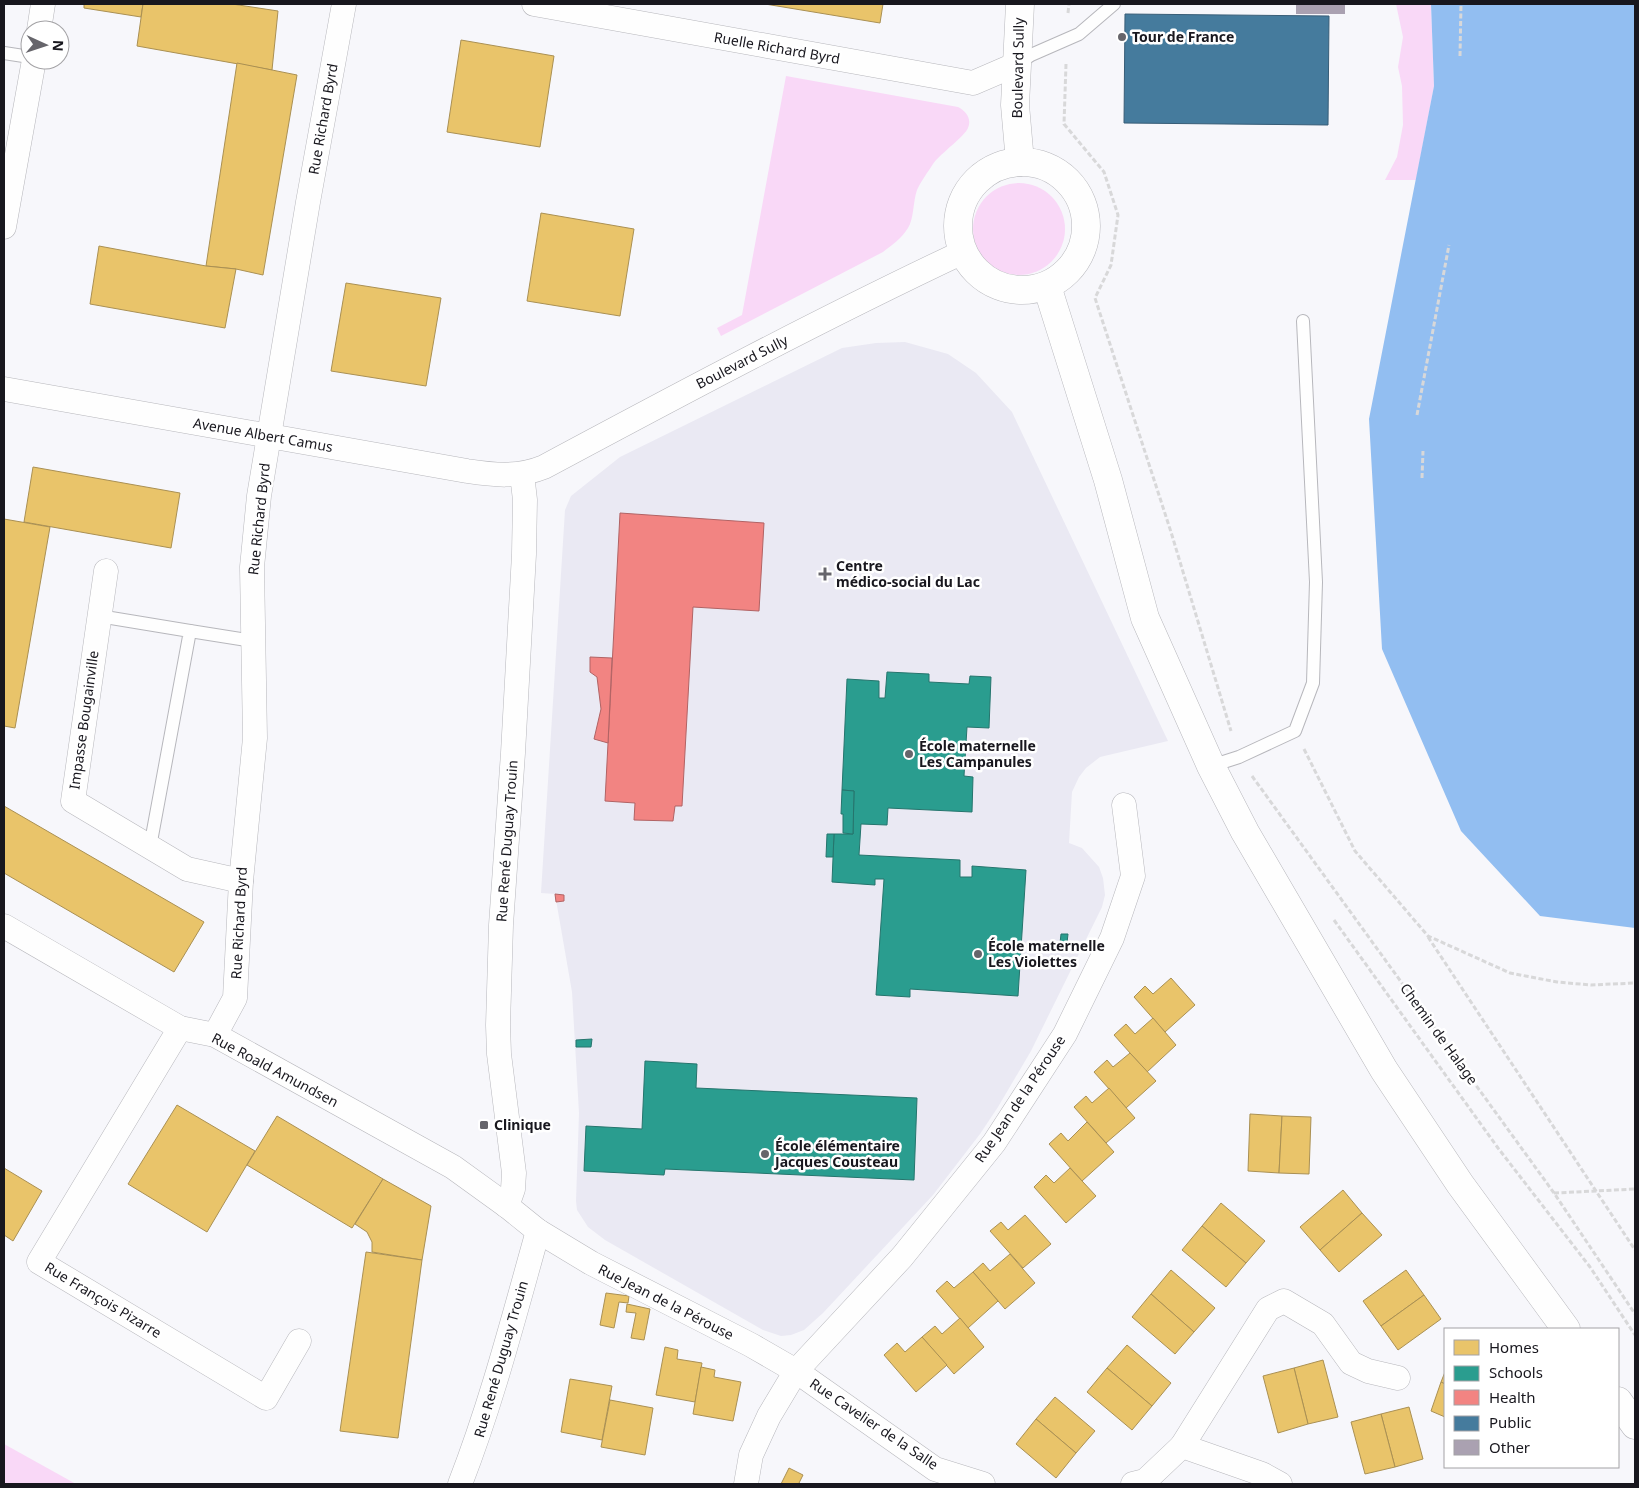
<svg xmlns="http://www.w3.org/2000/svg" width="1639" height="1488" font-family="'Noto Sans',sans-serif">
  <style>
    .built { fill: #eae9f3 }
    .green { fill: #f9d8f7 }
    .water { fill: #92bef1 }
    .homes { fill: #e9c46a; stroke: #aa9053 }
    .schools { fill: #2a9d8f; stroke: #25756d }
    .health { fill: #f28482; stroke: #b16364 }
    .public { fill: #457b9d; stroke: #385d77 }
    .building { fill: #aaa1b1 }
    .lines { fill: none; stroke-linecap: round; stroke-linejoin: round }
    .service-casing { stroke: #b7b7bc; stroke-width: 14 }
    .minor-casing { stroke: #b7b7bc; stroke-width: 25 }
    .secondary-casing { stroke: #b7b7bc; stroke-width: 29 }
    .path { stroke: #d8d8d9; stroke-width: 3; stroke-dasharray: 5 2.5; stroke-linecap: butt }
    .service { stroke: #fefefe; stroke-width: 12 }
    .minor { stroke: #fefefe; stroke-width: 24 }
    .secondary { stroke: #fefefe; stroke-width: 28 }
    .poi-dot { fill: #66656b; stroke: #fff; stroke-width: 2 }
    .labels { text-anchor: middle; stroke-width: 5; stroke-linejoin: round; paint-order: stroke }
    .poi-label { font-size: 14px; font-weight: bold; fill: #18171e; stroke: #fff; text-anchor: start }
    .street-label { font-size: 14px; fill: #18171e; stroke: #fff }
  </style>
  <rect width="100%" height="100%" fill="#f7f7fb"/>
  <!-- built -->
  <path class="built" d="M 905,342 L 948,354 L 976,373 L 1012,412 L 1168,741 L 1100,757 L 1086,768 L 1079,777 L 1072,792 L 1069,843 L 1082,848 L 1099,867 L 1103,878 L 1105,895 L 1102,907 L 1031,1051 L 998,1107 L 980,1134 L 933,1195 L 823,1313 L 804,1330 L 791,1335 L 781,1336 L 763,1330 L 605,1240 L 588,1227 L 577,1210 L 576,1201 L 579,1113 L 572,992 L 555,894 L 541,893 L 565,510 L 571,496 L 620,457 L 842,348 L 876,343 Z"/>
  <!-- green -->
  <g class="green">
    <path d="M 1396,4 L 1431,4 L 1434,86 L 1416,180 L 1385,180 L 1397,157 L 1403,125 L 1402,86 L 1398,67 L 1403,37 Z"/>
    <path d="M 786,76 L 958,107 C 966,111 972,119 968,128 C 965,136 941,153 933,164 C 928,172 921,181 917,190 C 913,201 914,219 908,228 C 902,238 892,245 883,252 L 721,336 L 717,328 L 742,315 Z"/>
    <circle cx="1019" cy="229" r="46"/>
    <path d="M 4,1444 L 76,1484 L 4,1484 Z"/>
  </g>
  <!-- water -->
  <path class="water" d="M 1431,4 L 1635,4 L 1635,928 L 1540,916 L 1461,831 L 1382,649 L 1369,419 L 1434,86 Z"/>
  <!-- homes -->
  <g class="homes">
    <path d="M 84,4 L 143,4 L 141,17 L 84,8 Z"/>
    <path d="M 143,4 L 232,4 L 278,11 L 272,70 L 137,46 Z"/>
    <path d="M 765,4 L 883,4 L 880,23 Z"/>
    <path d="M 461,40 L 554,56 L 540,147 L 447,132 Z"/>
    <path d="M 237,63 L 297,75 L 263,275 L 236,269 L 206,266 Z"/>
    <path d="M 541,213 L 634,229 L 620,316 L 527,301 Z"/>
    <path d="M 99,246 L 206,266 L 236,269 L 225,328 L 90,304 Z"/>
    <path d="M 346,283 L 441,298 L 426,386 L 331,371 Z"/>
    <path d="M 33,467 L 180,493 L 171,548 L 24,522 Z"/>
    <path d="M 4,519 L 50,527 L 15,728 L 4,726 Z"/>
    <path d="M 4,806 L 204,922 L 174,972 L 4,873 Z"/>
    <path d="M 1171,978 L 1195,1005 L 1165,1032 L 1134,997 L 1145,986 L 1153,994 Z"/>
    <path d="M 1153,1018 L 1176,1045 L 1147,1072 L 1114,1035 L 1126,1024 L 1135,1034 Z"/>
    <path d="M 1130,1053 L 1156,1081 L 1126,1108 L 1094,1072 L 1107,1060 L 1113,1067 Z"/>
    <path d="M 1109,1088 L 1135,1118 L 1106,1143 L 1074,1107 L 1086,1096 L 1092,1103 Z"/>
    <path d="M 177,1105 L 255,1151 L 207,1232 L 128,1184 Z"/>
    <path d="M 1250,1114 L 1282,1116 L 1279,1173 L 1248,1171 Z"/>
    <path d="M 277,1116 L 383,1179 L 352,1228 L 247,1165 Z"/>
    <path d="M 1282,1116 L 1311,1117 L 1309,1174 L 1279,1173 Z"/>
    <path d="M 1087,1122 L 1114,1152 L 1082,1181 L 1049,1144 L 1061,1133 L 1068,1141 Z"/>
    <path d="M 4,1168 L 42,1191 L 13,1241 L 4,1235 Z"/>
    <path d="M 1070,1168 L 1096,1196 L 1066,1223 L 1034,1187 L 1046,1175 L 1054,1183 Z"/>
    <path d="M 383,1179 L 431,1206 L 422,1260 L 372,1252 L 372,1242 L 367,1232 L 355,1224 Z"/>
    <path d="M 1343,1190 L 1362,1213 L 1320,1250 L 1300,1227 Z"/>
    <path d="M 1221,1203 L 1265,1241 L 1246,1263 L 1202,1226 Z"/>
    <path d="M 1362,1213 L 1382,1235 L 1339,1272 L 1320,1250 Z"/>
    <path d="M 1025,1215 L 1051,1244 L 1023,1268 L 990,1231 L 1001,1222 L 1008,1230 Z"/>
    <path d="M 1202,1226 L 1246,1263 L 1226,1287 L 1182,1250 Z"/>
    <path d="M 366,1252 L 422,1260 L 398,1438 L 340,1431 Z"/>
    <path d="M 1010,1254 L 1035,1283 L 1005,1309 L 973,1272 L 983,1263 L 990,1271 Z"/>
    <path d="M 1171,1270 L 1215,1308 L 1194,1332 L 1151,1294 Z"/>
    <path d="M 1406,1270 L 1424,1295 L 1381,1326 L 1363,1301 Z"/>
    <path d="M 973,1272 L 998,1301 L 968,1328 L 936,1291 L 947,1281 L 954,1288 Z"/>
    <path d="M 606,1293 L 629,1296 L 628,1303 L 619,1302 L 614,1328 L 600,1325 Z"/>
    <path d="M 1151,1294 L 1194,1332 L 1175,1354 L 1132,1317 Z"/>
    <path d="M 1424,1295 L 1441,1319 L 1398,1350 L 1381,1326 Z"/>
    <path d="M 627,1304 L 650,1309 L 644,1340 L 631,1338 L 636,1313 L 626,1312 Z"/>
    <path d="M 960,1318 L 984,1347 L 954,1374 L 922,1337 L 935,1326 L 942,1334 Z"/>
    <path d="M 922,1337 L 947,1365 L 916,1392 L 884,1355 L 897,1343 L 905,1352 Z"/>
    <path d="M 1127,1345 L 1171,1383 L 1152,1406 L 1107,1368 Z"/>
    <path d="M 665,1347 L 678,1350 L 677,1359 L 702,1363 L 695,1402 L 656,1395 Z"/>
    <path d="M 1323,1360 L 1338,1417 L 1308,1424 L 1294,1368 Z"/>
    <path d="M 701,1367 L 715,1370 L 714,1377 L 741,1382 L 733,1421 L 693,1414 Z"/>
    <path d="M 1107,1368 L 1152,1406 L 1132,1430 L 1087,1392 Z"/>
    <path d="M 1294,1368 L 1308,1424 L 1278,1433 L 1263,1376 Z"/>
    <path d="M 1445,1372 L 1445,1384 L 1441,1382 Z"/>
    <path d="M 570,1379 L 612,1386 L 602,1440 L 561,1432 Z"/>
    <path d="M 1441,1382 L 1445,1384 L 1445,1417 L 1431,1411 Z"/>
    <path d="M 1055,1397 L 1095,1431 L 1076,1453 L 1036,1419 Z"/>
    <path d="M 610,1400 L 653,1408 L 645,1455 L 601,1447 Z"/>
    <path d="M 1409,1407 L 1423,1459 L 1395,1467 L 1381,1414 Z"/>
    <path d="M 1381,1414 L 1395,1467 L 1365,1474 L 1351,1422 Z"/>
    <path d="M 1036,1419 L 1076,1453 L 1056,1478 L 1016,1444 Z"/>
    <path d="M 789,1468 L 803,1475 L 799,1483 L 802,1484 L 781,1484 Z"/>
  </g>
  <!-- schools -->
  <g class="schools">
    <path d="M 887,672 L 929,674 L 929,682 L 969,684 L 970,676 L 991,677 L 989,728 L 967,727 L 964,776 L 973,777 L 972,812 L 888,808 L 887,825 L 861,824 L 859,855 L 960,860 L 960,877 L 972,877 L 972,866 L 1026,870 L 1018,996 L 910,989 L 910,997 L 876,995 L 884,879 L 875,879 L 875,885 L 832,882 L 834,834 L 853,834 L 854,791 L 842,790 L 847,679 L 879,681 L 879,698 L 885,698 Z"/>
    <path d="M 842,790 L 854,791 L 853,834 L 843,833 L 843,814 L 841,814 Z"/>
    <path d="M 827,834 L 834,834 L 833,857 L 826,857 Z"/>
    <path d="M 1061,934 L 1068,934 L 1067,943 L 1060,943 Z"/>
    <path d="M 592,1039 L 591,1047 L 576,1047 L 576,1040 Z"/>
    <path d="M 645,1061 L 697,1064 L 696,1088 L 917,1098 L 914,1180 L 665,1169 L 664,1175 L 584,1171 L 586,1126 L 642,1129 Z"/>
  </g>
  <!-- health -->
  <g class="health">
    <path d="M 620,513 L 764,523 L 759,611 L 693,607 L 682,806 L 675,806 L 673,821 L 634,820 L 635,803 L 605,801 Z"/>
    <path d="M 590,657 L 612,658 L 608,743 L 594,739 L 601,709 L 597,677 L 590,672 Z"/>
    <path d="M 555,894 L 564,895 L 564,901 L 556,902 Z"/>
  </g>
  <!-- public -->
  <path class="public" d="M 1125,14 L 1329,16 L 1328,125 L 1124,123 Z"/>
  <!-- building -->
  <rect class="building" x="1296" y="4" width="49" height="10"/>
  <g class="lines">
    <!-- service casing -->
    <g class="service-casing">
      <g id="service">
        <path d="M 4,53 L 30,57"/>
        <path d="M 1017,64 L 1031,55 L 1079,34 L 1114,4"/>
        <path d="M 99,616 L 190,631 L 150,847"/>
        <path d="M 190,631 L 253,641"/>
        <path d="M 1211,766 L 1239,757 L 1295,731 L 1313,683 L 1316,582 L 1303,321"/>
      </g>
    </g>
    <!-- minor casing -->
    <g class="minor-casing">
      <g id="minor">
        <path d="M 534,4 L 973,83 L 1017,64"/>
        <path d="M 39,30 L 43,4"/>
        <path d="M 4,227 L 34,60"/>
        <path d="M 4,389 L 467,471 C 494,475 517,478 544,467 C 682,393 821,319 963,252"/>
        <path d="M 106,571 L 73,801 L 187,869 L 241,881"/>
        <path d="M 4,926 L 180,1028 L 215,1035 L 453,1167 L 507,1206 L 538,1231 L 591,1263 L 751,1345 L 796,1371 L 935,1469 L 983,1484"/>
        <path d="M 180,1028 L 39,1262 L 266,1398 L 299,1341"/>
        <path d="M 215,1035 L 235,998 L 241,881 L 255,738 L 252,567 L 259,496 L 308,202 L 344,4"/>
        <path d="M 507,1206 L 513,1189 L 514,1173 L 499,1054 L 498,1025 L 501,925 L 513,753 L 524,554 L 525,500 L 522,474"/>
        <path d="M 1182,1446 L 1268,1309 L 1284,1301 L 1323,1324 L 1351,1363 L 1368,1371 L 1398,1378"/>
        <path d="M 460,1484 C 492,1402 514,1316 538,1231"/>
        <path d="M 746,1484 L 751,1455 L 769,1416 L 796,1371 L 902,1257 L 994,1143 L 1065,1034 L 1112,938 L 1133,876 L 1124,805"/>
        <path d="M 1133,1484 L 1145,1481 L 1182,1446 L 1262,1474 L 1280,1484"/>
      </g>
    </g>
    <!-- secondary casing -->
    <g class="secondary-casing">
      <g id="secondary">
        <path d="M 1020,162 L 1015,105 L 1020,4"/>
        <circle cx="1022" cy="226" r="64"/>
        <path d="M 1047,286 L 1108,480 L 1145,618 L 1211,766 L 1245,832 L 1384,1070 L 1460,1184 L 1566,1329"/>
        <path d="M 1618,1401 L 1635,1425"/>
      </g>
    </g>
    <!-- path -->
    <g class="path">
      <path d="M 1068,13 L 1069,4"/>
      <path d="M 1460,56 L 1461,4"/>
      <path d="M 1066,64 L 1064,124 L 1104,172 L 1118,215 L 1111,265 L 1095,298 L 1171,532 L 1231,731"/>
      <path d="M 1417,415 L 1449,245"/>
      <path d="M 1422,478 L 1423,451"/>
      <path d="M 1304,749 L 1355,851 L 1428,936 L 1510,973 L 1557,982 L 1591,985 L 1635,983"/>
      <path d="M 1252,776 L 1554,1193 L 1635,1314"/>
      <path d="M 1334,920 L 1498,1148 L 1590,1267 L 1635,1335"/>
      <path d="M 1428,937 L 1635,1250"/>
      <path d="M 1554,1193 L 1635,1189"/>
    </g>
    <!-- service -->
    <use href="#service" class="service"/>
    <!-- minor -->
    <use href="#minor" class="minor"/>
    <!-- secondary -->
    <use href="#secondary" class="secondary"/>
  </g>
  <!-- markers -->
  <g class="poi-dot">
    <circle cx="1122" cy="37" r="5"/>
    <path d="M822.5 566.5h5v5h5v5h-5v5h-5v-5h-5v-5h5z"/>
    <circle cx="909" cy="754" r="5"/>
    <circle cx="978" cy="954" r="5"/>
    <rect x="479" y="1120" width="10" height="10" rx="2.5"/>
    <circle cx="765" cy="1154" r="5"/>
  </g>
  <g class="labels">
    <!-- poi labels -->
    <g class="poi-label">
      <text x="1132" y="42">Tour de France</text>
      <text x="836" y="571">Centre<tspan x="836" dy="16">médico-social du Lac</tspan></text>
      <text x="919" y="751">École maternelle<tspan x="919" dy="16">Les Campanules</tspan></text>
      <text x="988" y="951">École maternelle<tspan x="988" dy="16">Les Violettes</tspan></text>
      <text x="494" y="1130">Clinique</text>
      <text x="775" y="1151">École élémentaire<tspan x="775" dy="16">Jacques Cousteau</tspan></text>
    </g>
    <!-- street labels -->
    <g class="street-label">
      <text transform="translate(777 48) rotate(10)" y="5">Ruelle Richard Byrd</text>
      <text transform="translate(1018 68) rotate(-89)" y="5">Boulevard Sully</text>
      <text transform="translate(323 119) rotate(-80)" y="5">Rue Richard Byrd</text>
      <text transform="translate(742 362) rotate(-27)" y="5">Boulevard Sully</text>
      <text transform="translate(263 435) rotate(10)" y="5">Avenue Albert Camus</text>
      <text transform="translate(259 519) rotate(-84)" y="5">Rue Richard Byrd</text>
      <text transform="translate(84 720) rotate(-82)" y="5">Impasse Bougainville</text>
      <text transform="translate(507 841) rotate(-86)" y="5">Rue René Duguay Trouin</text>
      <text transform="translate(239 923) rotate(-87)" y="5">Rue Richard Byrd</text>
      <text transform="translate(1439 1034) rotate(54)" y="5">Chemin de Halage</text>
      <text transform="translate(275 1070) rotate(28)" y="5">Rue Roald Amundsen</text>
      <text transform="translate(1020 1099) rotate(-56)" y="5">Rue Jean de la Pérouse</text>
      <text transform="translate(103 1300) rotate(31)" y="5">Rue François Pizarre</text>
      <text transform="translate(666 1302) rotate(27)" y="5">Rue Jean de la Pérouse</text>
      <text transform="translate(501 1359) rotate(-74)" y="5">Rue René Duguay Trouin</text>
      <text transform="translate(874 1424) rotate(34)" y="5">Rue Cavelier de la Salle</text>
    </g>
  </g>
  <!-- border -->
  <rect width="1639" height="1488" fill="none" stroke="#18171e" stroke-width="10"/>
  <!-- legend -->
  <rect x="1444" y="1328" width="175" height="140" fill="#ffffff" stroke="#a3a2a5"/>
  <rect x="1454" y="1340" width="25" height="15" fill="#e9c46a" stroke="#a3a2a5"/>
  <text x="1489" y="1353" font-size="15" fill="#18171e">Homes</text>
  <rect x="1454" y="1366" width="25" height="15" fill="#2a9d8f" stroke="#a3a2a5"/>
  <text x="1489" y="1378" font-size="15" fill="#18171e">Schools</text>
  <rect x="1454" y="1390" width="25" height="15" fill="#f28482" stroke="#a3a2a5"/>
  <text x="1489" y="1403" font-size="15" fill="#18171e">Health</text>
  <rect x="1454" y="1416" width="25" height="15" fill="#457b9d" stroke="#a3a2a5"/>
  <text x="1489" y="1428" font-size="15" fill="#18171e">Public</text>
  <rect x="1454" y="1440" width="25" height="15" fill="#aaa1b1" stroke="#a3a2a5"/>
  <text x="1489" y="1453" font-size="15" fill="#18171e">Other</text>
  <!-- north arrow -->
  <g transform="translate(45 45) rotate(93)"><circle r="24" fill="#ffffff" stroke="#a3a2a5"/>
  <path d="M0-4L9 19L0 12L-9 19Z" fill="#66656b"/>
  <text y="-8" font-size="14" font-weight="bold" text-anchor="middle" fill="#18171e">N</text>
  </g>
</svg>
